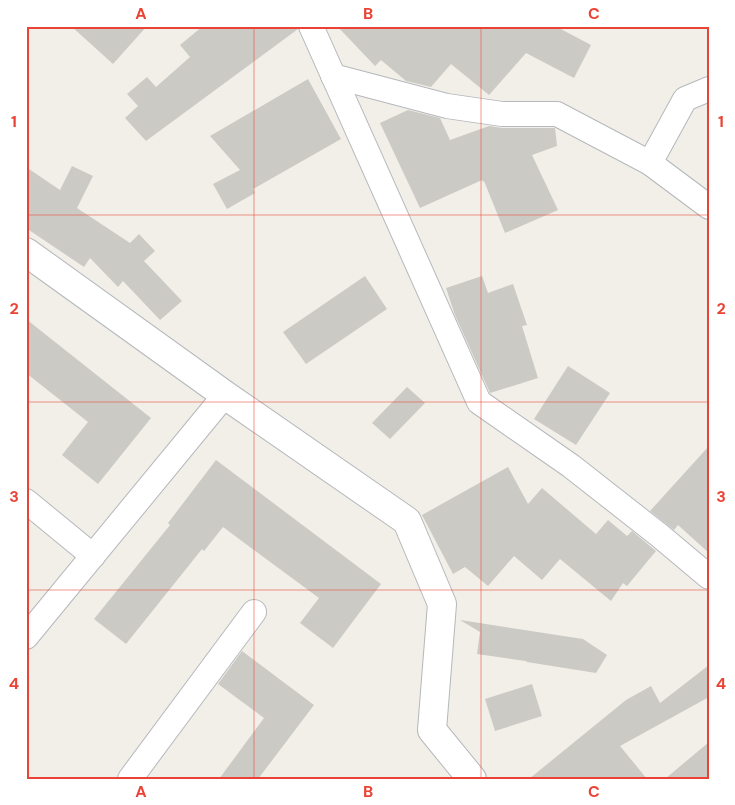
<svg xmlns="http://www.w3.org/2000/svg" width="735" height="805" font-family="'DM Sans',sans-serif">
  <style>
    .building { fill: #cccac5 }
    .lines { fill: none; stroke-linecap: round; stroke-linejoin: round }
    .minor-casing { stroke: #b5b8bc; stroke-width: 26 }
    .tertiary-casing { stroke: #b5b8bc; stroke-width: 30 }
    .minor { stroke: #fff; stroke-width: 24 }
    .tertiary { stroke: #fff; stroke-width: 28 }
    .grid { fill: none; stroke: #ea4335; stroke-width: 1; stroke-opacity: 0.55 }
    .neatline { fill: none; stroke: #ea4335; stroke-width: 2 }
    .grid-label { font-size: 16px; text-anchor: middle; font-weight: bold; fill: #ea4335 }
  </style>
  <rect width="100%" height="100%" fill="#f1efe8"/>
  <!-- building -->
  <g class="building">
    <path d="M 71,26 L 147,26 L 113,64 Z"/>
    <path d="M 203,26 L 298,26 L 298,29 L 146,141 L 125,118 L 138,106 L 127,94 L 147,77 L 156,87 L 190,57 L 180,45 Z"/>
    <path d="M 337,26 L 555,26 L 591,45 L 574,78 L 526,53 L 489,95 L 451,64 L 431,87 L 406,81 L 381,60 L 375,66 Z"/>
    <path d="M 308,79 L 341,139 L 253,189 L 255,193 L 227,209 L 213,184 L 240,170 L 210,136 Z"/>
    <path d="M 408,110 L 440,118 L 450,140 L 489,126 L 502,128 L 555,128 L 557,146 L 532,155 L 558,210 L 505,233 L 484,181 L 483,182 L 482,180 L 420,208 L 380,123 Z"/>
    <path d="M 72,166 L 93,176 L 77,208 L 130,243 L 139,234 L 155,251 L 144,261 L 182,301 L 160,320 L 123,281 L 118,287 L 90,258 L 84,267 L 26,228 L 26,167 L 60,190 Z"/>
    <path d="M 365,276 L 387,309 L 306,364 L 283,332 Z"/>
    <path d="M 482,276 L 488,293 L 513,284 L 527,325 L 522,326 L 538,378 L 490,393 L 455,315 L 446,288 Z"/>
    <path d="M 26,319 L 151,418 L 98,484 L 62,455 L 88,422 L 26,373 Z"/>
    <path d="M 568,366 L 610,393 L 576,445 L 534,419 Z"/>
    <path d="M 407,387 L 425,403 L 390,439 L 372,423 Z"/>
    <path d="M 709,446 L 709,553 L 678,525 L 674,530 L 650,511 Z"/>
    <path d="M 216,460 L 381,584 L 333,648 L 300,623 L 319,598 L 223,527 L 204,551 L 202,549 L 126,644 L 94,619 L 170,525 L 168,523 Z"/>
    <path d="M 508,467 L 528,504 L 542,488 L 596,534 L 608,520 L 627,536 L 632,531 L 656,551 L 627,586 L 623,583 L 611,601 L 560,559 L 542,580 L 514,556 L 488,586 L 465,567 L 453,574 L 422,515 Z"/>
    <path d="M 460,620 L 583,639 L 607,655 L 596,673 L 527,662 L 524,660 L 525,661 L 477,654 L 480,632 Z"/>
    <path d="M 242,651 L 314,705 L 258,779 L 219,779 L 264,718 L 218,684 Z"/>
    <path d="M 709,665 L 709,697 L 620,746 L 647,779 L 529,779 L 626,700 L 651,686 L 660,703 Z"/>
    <path d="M 532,684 L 542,716 L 495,731 L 485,699 Z"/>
    <path d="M 709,742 L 709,779 L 665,779 Z"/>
  </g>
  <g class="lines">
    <!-- minor casing -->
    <g class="minor-casing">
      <g id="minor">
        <path d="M 311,26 L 479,402 L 571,466 L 659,535 L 709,577"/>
        <path d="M 333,76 L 447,106 L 502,114 L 557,114 L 650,163"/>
        <path d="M 709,89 L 685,99 L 650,163 L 709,207"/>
        <path d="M 26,501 L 93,556"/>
        <path d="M 26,637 L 225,395"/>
        <path d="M 130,779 L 254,612"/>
      </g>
    </g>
    <!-- tertiary casing -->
    <g class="tertiary-casing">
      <path id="tertiary" d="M 26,252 L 225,395 L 407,521 L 442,604 L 432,730 L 472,779"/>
    </g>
    <!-- minor -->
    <use href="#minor" class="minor"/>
    <!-- tertiary -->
    <use href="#tertiary" class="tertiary"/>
  </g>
  <!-- grid -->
  <path class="grid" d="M 254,26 L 254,779M 481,26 L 481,779M 26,215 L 709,215M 26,402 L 709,402M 26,590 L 709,590"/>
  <!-- border -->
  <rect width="735" height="805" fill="none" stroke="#ffffff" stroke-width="55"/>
  <rect x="28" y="28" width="680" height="750" class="neatline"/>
  <g class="grid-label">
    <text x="141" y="19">A</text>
    <text x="368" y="19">B</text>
    <text x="594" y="19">C</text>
    <text x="14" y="127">1</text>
    <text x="721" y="127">1</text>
    <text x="14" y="314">2</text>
    <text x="721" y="314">2</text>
    <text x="14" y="502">3</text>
    <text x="721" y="502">3</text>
    <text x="14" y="689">4</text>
    <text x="721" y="689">4</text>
    <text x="141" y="797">A</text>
    <text x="368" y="797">B</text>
    <text x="594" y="797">C</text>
  </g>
</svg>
